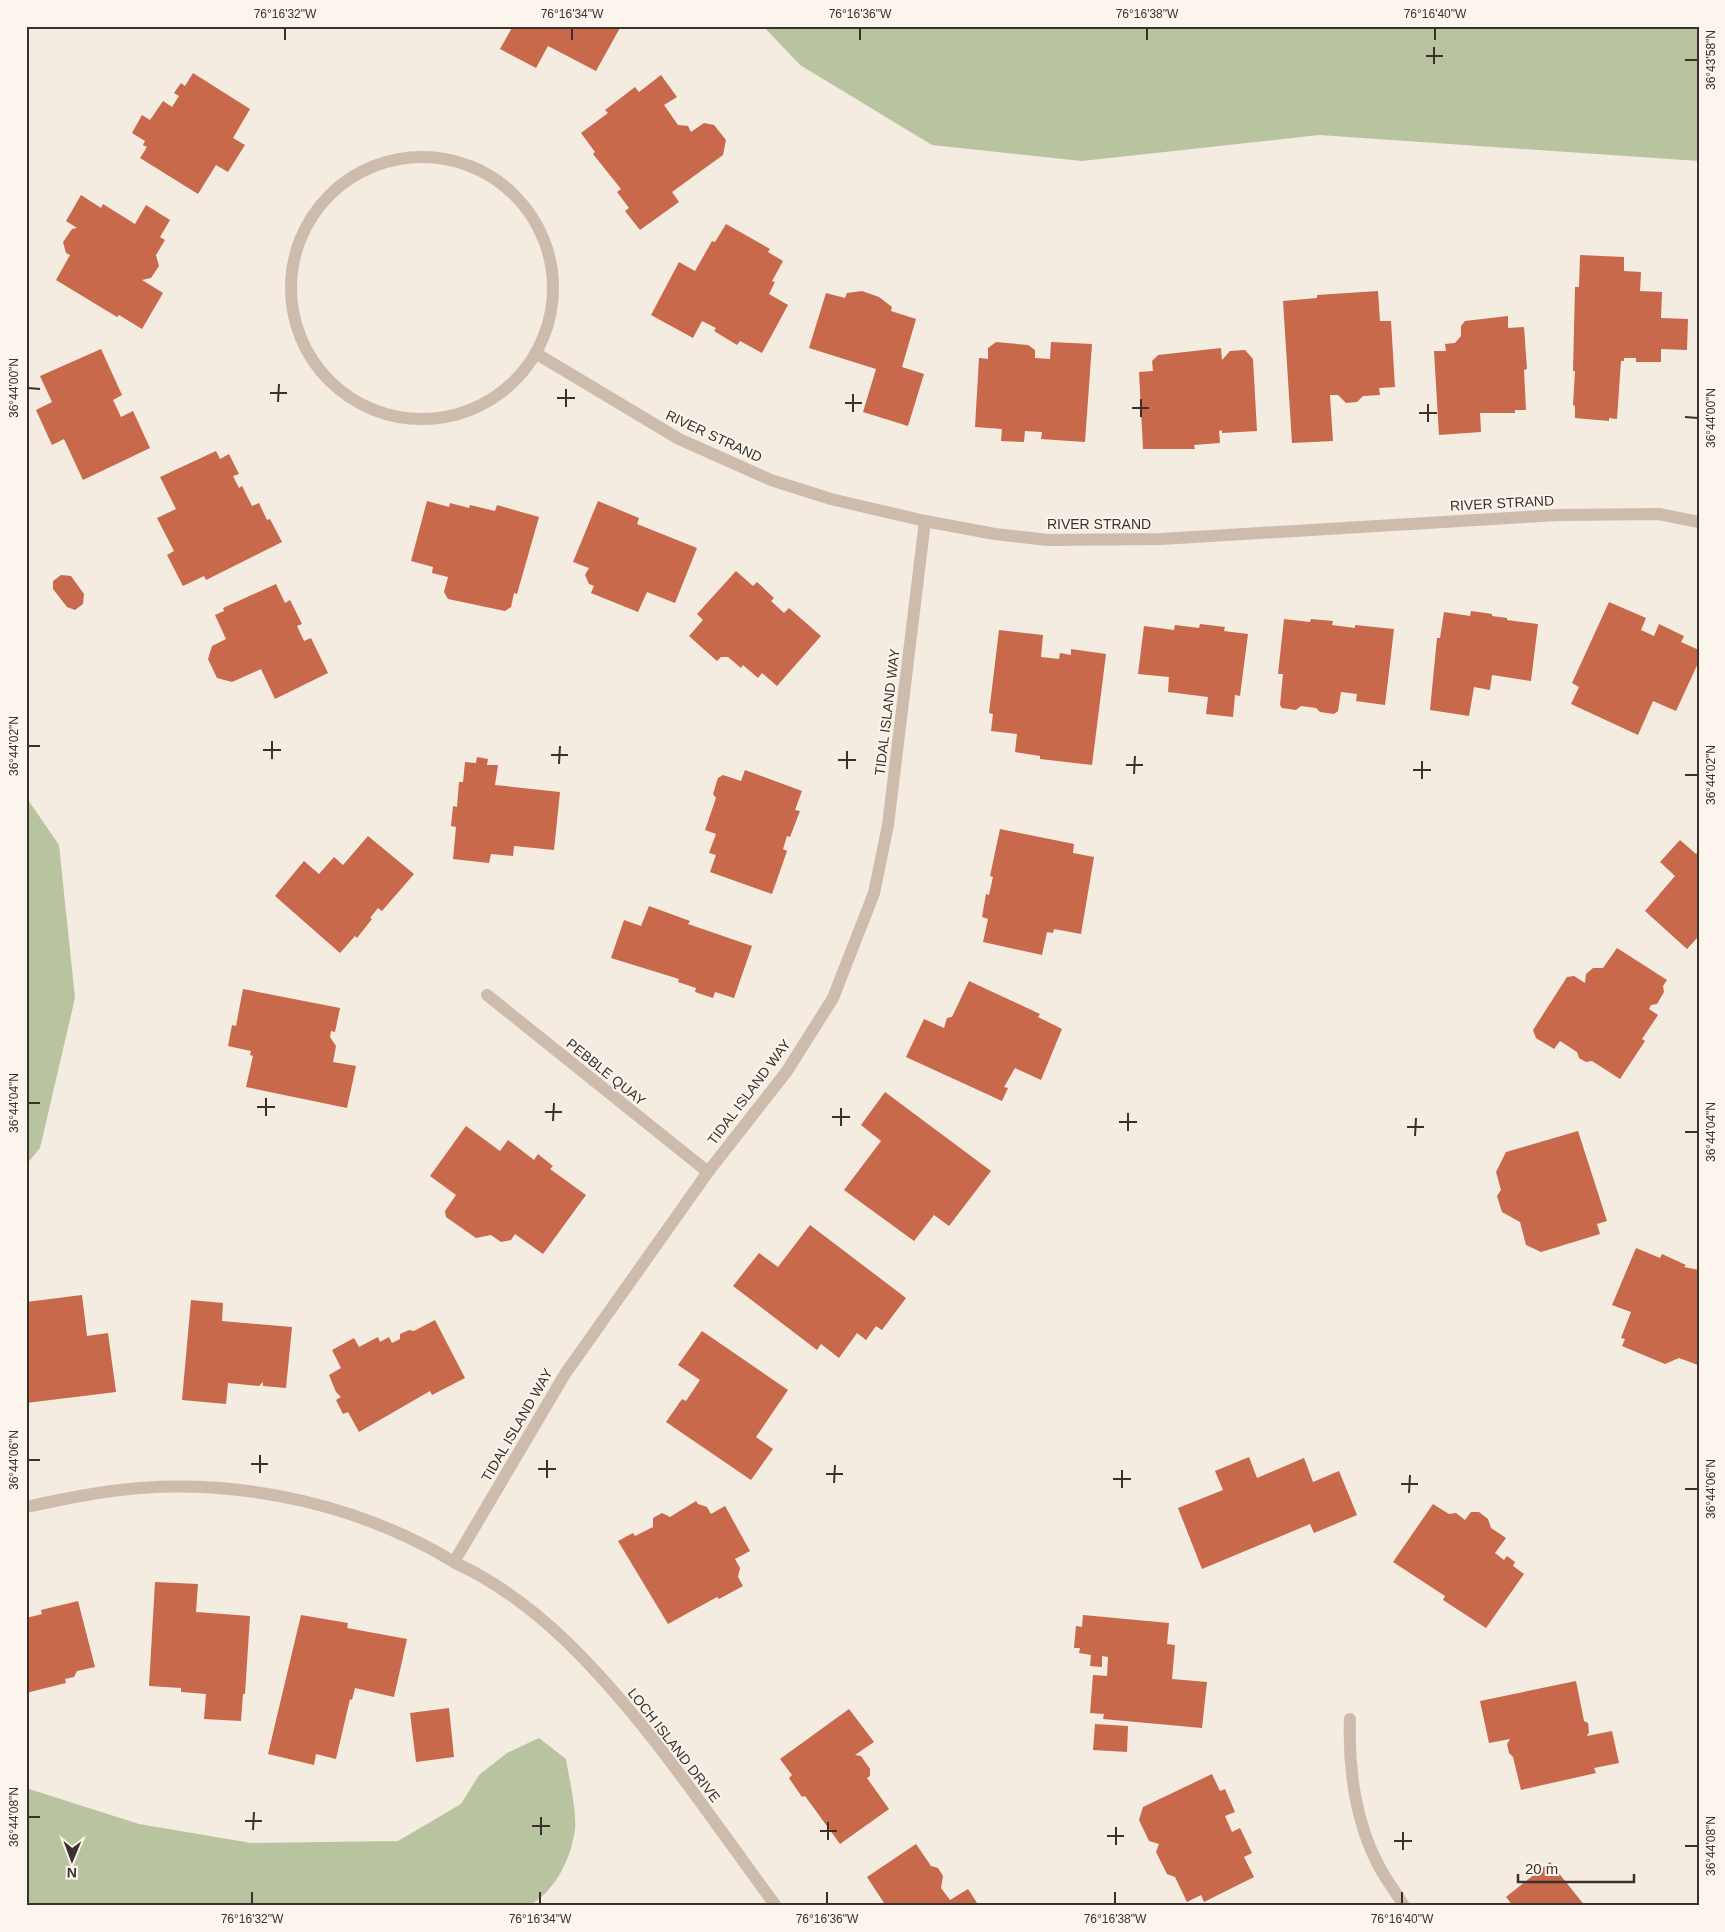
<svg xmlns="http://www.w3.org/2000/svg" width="1725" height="1932" font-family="Arial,sans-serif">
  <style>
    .green { fill: #b8c4a0 }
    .building { fill: #c8694b }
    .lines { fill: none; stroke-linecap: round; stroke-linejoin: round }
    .street { stroke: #cdbbac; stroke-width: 12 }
    .ticks { fill: none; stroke: #3b302b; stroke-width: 2 }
    .labels { text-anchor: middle; stroke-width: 4; stroke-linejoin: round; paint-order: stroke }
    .street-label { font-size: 14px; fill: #3b302b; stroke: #fbf5ee }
    .neatline { fill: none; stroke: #3b302b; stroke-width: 2 }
    .ticks-label { font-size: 12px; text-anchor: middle; fill: #3b302b }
  </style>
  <rect width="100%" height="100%" fill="#f4ebe1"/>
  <!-- green -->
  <g class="green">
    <path d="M 763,26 L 1699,26 L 1699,161 L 1319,135 L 1082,161 L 932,145 L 800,65 Z"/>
    <path d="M 26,797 L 59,845 L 75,998 L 40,1148 L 26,1165 Z"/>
    <path d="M 539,1738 L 566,1759 C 569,1778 577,1812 575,1829 C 571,1859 556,1890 529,1906 L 26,1906 L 26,1788 L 139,1824 L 251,1843 L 398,1841 L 461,1804 L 479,1775 L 507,1753 Z"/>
  </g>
  <!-- building -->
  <g class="building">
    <path d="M 513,26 L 621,26 L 596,71 L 548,46 L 536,68 L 500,49 Z"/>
    <path d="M 193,73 L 250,109 L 233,138 L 245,145 L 228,172 L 216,165 L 198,194 L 140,158 L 147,147 L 143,145 L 145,141 L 132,133 L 142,115 L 150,120 L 163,101 L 172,107 L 179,96 L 174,93 L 181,83 L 185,86 Z"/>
    <path d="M 661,75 L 677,97 L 664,105 L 678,125 L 688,126 L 691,132 L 704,123 L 714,125 L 726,140 L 723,155 L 672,192 L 679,202 L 640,230 L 625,211 L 629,208 L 617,192 L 621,189 L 593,154 L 595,152 L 581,133 L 608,113 L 605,110 L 635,87 L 639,92 Z"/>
    <path d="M 81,195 L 101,208 L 103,204 L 135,224 L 146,205 L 170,220 L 160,237 L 165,240 L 156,255 L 159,266 L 151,278 L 142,280 L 163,293 L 142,329 L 119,315 L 117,317 L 56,280 L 70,255 L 66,253 L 63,242 L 72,229 L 77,228 L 66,221 Z"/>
    <path d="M 726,224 L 770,249 L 768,252 L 783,261 L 772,281 L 775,282 L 769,294 L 788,305 L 762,353 L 740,341 L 737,345 L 714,331 L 716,328 L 702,321 L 693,338 L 651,315 L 679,262 L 695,271 L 712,241 L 715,242 Z"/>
    <path d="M 1580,255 L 1624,257 L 1624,271 L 1641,272 L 1640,291 L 1662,292 L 1661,318 L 1688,319 L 1687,350 L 1661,349 L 1661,362 L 1636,362 L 1636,358 L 1624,358 L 1624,361 L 1621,361 L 1617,419 L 1609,418 L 1609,421 L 1575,418 L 1575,406 L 1573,405 L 1575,371 L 1573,371 L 1575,287 L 1579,287 Z"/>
    <path d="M 862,291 L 879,297 L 892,307 L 891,311 L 916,319 L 902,367 L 924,374 L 908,426 L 863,412 L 876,369 L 809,348 L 826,293 L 845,298 L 847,293 Z"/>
    <path d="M 1378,291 L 1380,321 L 1391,321 L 1395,387 L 1379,388 L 1380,395 L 1363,396 L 1357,402 L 1346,403 L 1338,395 L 1330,395 L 1333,441 L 1292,443 L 1283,301 L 1317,298 L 1317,295 Z"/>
    <path d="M 1508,316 L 1508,328 L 1524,327 L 1527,369 L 1524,370 L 1526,410 L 1515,410 L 1515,413 L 1480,413 L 1481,432 L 1439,435 L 1434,351 L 1446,351 L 1445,344 L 1455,343 L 1461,336 L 1461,326 L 1465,321 Z"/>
    <path d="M 996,342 L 1028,345 L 1035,350 L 1035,358 L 1050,359 L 1051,342 L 1092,344 L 1085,442 L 1041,439 L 1042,432 L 1025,431 L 1024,442 L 1001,441 L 1002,429 L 975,427 L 979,358 L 988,359 L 988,348 Z"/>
    <path d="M 1221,348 L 1222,360 L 1230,351 L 1245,350 L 1253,359 L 1257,431 L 1222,433 L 1222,430 L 1219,431 L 1220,443 L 1194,445 L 1195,449 L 1143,449 L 1139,372 L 1153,371 L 1152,361 L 1158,355 Z"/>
    <path d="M 101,349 L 122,395 L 113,400 L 121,417 L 133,411 L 150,448 L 83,480 L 64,439 L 52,445 L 36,410 L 52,402 L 40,376 Z"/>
    <path d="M 216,451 L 220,459 L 229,454 L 239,474 L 233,476 L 239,488 L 242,486 L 252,506 L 259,503 L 267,520 L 270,519 L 282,542 L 206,580 L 204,576 L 183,586 L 167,555 L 174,551 L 157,518 L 176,509 L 160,477 Z"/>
    <path d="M 427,501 L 449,507 L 450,503 L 469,508 L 470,505 L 495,511 L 497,505 L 539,517 L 517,594 L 514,593 L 511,607 L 505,611 L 448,599 L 444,592 L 448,577 L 432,573 L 433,567 L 411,561 Z"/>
    <path d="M 598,501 L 639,518 L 637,524 L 697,548 L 675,603 L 647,592 L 638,612 L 591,593 L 594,586 L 589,584 L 585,575 L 589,568 L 573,562 Z"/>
    <path d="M 736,571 L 753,586 L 757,582 L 774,598 L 771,601 L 784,613 L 789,608 L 821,636 L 777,686 L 762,673 L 758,678 L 743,665 L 741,668 L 728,657 L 721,657 L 717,661 L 689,636 L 703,620 L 697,614 Z"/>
    <path d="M 61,575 L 71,576 L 84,594 L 83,604 L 75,610 L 67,607 L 53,589 L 53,581 Z"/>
    <path d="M 276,584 L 285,603 L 290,600 L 302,624 L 297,626 L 304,641 L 311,638 L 328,673 L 275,699 L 261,669 L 232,682 L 217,678 L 208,659 L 212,646 L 226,639 L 215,615 L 224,611 L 223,608 Z"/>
    <path d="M 1609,602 L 1646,618 L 1641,630 L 1654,636 L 1659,624 L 1684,636 L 1681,642 L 1699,650 L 1699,661 L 1676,711 L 1653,701 L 1638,735 L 1571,704 L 1579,687 L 1572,683 Z"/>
    <path d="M 1471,611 L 1492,614 L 1492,616 L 1507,618 L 1507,620 L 1538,624 L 1531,681 L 1492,675 L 1490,690 L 1474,687 L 1469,716 L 1430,710 L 1437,638 L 1440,638 L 1444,612 L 1470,616 Z"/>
    <path d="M 1284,619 L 1310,622 L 1311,619 L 1333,621 L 1332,625 L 1355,628 L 1355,625 L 1394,629 L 1385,705 L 1356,701 L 1357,694 L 1341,692 L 1338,711 L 1334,714 L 1320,712 L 1316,708 L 1301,706 L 1296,710 L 1282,708 L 1280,705 L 1283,674 L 1278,674 Z"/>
    <path d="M 1200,624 L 1225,627 L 1224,631 L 1248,634 L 1240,696 L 1235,695 L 1233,717 L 1206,714 L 1208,697 L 1168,692 L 1169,677 L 1138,674 L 1144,626 L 1174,630 L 1175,625 L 1199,628 Z"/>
    <path d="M 999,630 L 1043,635 L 1041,657 L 1059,659 L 1060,653 L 1071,655 L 1071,649 L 1106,654 L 1092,765 L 1040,759 L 1040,756 L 1015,752 L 1017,734 L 991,731 L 993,714 L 989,713 Z"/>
    <path d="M 477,757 L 488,759 L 487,765 L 498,765 L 495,785 L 560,792 L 554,850 L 514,846 L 513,856 L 491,854 L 489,863 L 453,859 L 456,827 L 451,826 L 453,806 L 457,807 L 459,782 L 463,782 L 465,762 L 476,763 Z"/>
    <path d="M 745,770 L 802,791 L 795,810 L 800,811 L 790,837 L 787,836 L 783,849 L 787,851 L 772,894 L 710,872 L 716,855 L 709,853 L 716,834 L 705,830 L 716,798 L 713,794 L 718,778 L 723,775 L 741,781 Z"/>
    <path d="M 1000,829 L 1074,844 L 1073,853 L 1094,857 L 1081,934 L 1054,929 L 1053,933 L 1047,932 L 1042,955 L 983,942 L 988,919 L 982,917 L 986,894 L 989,895 L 993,877 L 990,876 Z"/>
    <path d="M 368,836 L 414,874 L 382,911 L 378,908 L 370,918 L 372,919 L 357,938 L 355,936 L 340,953 L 275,896 L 304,861 L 319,874 L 334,857 L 343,865 Z"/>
    <path d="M 1680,840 L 1696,854 L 1699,851 L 1699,936 L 1687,949 L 1645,911 L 1675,876 L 1660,862 Z"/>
    <path d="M 649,906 L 690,921 L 688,924 L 752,946 L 734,998 L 715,992 L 713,998 L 695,992 L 696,988 L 678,982 L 679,979 L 611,958 L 624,920 L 641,926 Z"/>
    <path d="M 1617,948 L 1667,980 L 1663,986 L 1664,992 L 1657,1004 L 1651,1005 L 1649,1009 L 1658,1015 L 1642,1039 L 1645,1041 L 1620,1079 L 1592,1061 L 1586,1062 L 1579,1058 L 1577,1052 L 1560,1041 L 1554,1049 L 1536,1038 L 1533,1030 L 1567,977 L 1574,976 L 1585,983 L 1586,974 L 1593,968 L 1603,968 Z"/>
    <path d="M 969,981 L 1040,1014 L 1038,1017 L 1062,1029 L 1041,1080 L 1015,1068 L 1004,1087 L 1008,1088 L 1002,1101 L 906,1057 L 924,1019 L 944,1028 L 947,1018 L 952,1017 Z"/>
    <path d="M 243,989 L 340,1008 L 335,1032 L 331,1031 L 330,1037 L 336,1046 L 333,1062 L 356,1066 L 347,1108 L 246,1087 L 253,1056 L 250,1055 L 251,1051 L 228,1046 L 232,1025 L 236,1026 Z"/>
    <path d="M 885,1092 L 991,1171 L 949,1226 L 934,1215 L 914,1241 L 844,1190 L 881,1141 L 861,1125 Z"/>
    <path d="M 466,1126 L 500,1151 L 508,1140 L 534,1160 L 538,1154 L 553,1166 L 550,1169 L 586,1195 L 543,1254 L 515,1234 L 511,1240 L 501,1242 L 491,1235 L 476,1238 L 446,1217 L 445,1211 L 456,1195 L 430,1176 Z"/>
    <path d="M 1578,1131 L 1607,1221 L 1597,1224 L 1600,1234 L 1541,1252 L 1526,1245 L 1520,1222 L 1502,1212 L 1497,1196 L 1501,1190 L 1496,1172 L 1506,1152 Z"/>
    <path d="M 810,1225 L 906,1298 L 882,1330 L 876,1326 L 866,1340 L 857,1333 L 839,1358 L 821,1344 L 817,1350 L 733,1286 L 759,1253 L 778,1267 Z"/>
    <path d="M 1636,1248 L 1660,1258 L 1662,1254 L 1686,1265 L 1684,1267 L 1699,1270 L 1698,1365 L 1679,1358 L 1665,1364 L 1622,1346 L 1625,1339 L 1621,1338 L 1631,1312 L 1612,1305 Z"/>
    <path d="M 82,1295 L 87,1336 L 108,1333 L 116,1392 L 26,1403 L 26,1302 Z"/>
    <path d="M 191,1300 L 223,1303 L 222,1321 L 292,1327 L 286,1388 L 263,1386 L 263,1382 L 259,1386 L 228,1383 L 226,1404 L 182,1400 Z"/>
    <path d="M 435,1320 L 465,1378 L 432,1395 L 430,1391 L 359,1432 L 348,1412 L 343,1414 L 336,1400 L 341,1397 L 336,1392 L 329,1375 L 341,1368 L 332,1350 L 354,1338 L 359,1347 L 378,1337 L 380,1342 L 389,1337 L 392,1343 L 400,1339 L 400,1334 L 409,1330 L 414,1331 Z"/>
    <path d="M 702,1331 L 788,1390 L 756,1437 L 773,1449 L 751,1480 L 666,1422 L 682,1399 L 686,1401 L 700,1380 L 678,1365 Z"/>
    <path d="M 1249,1457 L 1257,1478 L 1304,1458 L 1313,1482 L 1339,1471 L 1357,1515 L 1314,1533 L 1310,1524 L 1202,1569 L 1178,1508 L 1223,1490 L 1215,1471 Z"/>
    <path d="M 696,1501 L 698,1504 L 707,1507 L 711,1514 L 725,1506 L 750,1551 L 735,1559 L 740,1568 L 738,1577 L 743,1586 L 719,1599 L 717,1597 L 668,1624 L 618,1541 L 633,1533 L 635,1536 L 653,1527 L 653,1518 L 662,1513 L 670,1517 Z"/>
    <path d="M 1433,1504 L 1449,1514 L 1456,1513 L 1465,1520 L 1471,1512 L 1479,1512 L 1488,1519 L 1491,1528 L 1506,1538 L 1495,1553 L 1504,1560 L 1507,1556 L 1515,1562 L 1513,1566 L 1524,1574 L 1486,1628 L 1443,1600 L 1445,1596 L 1393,1562 Z"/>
    <path d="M 155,1582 L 198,1584 L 196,1612 L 250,1616 L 245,1694 L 243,1694 L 241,1721 L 204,1719 L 206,1694 L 181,1692 L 181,1688 L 149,1686 Z"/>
    <path d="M 78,1601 L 95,1667 L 77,1671 L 74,1677 L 65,1679 L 66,1683 L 26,1693 L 26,1618 L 42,1614 L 41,1610 Z"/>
    <path d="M 301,1615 L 348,1623 L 347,1628 L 407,1639 L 394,1697 L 355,1688 L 352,1700 L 350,1699 L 336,1759 L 316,1754 L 314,1765 L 268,1754 Z"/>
    <path d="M 1083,1615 L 1169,1623 L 1167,1644 L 1175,1645 L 1172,1679 L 1207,1682 L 1202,1728 L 1103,1719 L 1104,1714 L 1090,1713 L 1093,1675 L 1107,1676 L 1108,1657 L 1102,1656 L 1102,1667 L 1090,1666 L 1091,1655 L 1079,1653 L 1080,1648 L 1074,1648 L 1076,1626 L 1082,1627 Z"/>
    <path d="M 1576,1681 L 1584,1721 L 1588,1723 L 1589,1732 L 1587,1736 L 1612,1731 L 1619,1763 L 1594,1768 L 1596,1773 L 1521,1790 L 1513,1757 L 1509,1753 L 1507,1744 L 1510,1739 L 1489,1743 L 1480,1701 Z"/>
    <path d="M 449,1708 L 454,1757 L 416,1762 L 410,1713 Z"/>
    <path d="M 849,1709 L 874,1742 L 855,1755 L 861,1756 L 870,1769 L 870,1776 L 867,1778 L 889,1809 L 840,1844 L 805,1796 L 802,1797 L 789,1778 L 792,1775 L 780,1759 Z"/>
    <path d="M 1095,1724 L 1128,1726 L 1127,1752 L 1093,1750 Z"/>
    <path d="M 1212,1774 L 1220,1791 L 1225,1789 L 1235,1812 L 1225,1816 L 1232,1832 L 1240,1828 L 1252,1853 L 1244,1857 L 1254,1877 L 1204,1902 L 1201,1895 L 1187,1902 L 1175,1877 L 1167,1874 L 1156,1852 L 1159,1844 L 1149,1841 L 1139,1820 L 1143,1807 Z"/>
    <path d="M 916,1844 L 931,1866 L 938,1868 L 943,1876 L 941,1888 L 950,1900 L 968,1889 L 979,1906 L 886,1906 L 867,1877 Z"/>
    <path d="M 1550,1862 L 1585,1906 L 1513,1906 L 1506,1897 Z"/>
  </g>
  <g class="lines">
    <!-- street -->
    <g class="street">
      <circle cx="422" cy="288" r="131"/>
      <path d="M 537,354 L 679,439 L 771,480 L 831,499 L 925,521 L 995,534 L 1048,540 L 1161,539 L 1558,515 L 1659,514 L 1699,522"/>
      <path d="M 487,995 L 708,1172"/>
      <path d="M 26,1507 C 64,1499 101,1491 140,1488 C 248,1480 362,1506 454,1562 C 462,1567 471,1570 479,1575 C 511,1593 540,1616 567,1642 C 647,1720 709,1816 776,1906"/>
      <path d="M 454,1562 L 565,1374 L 708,1172 L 787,1071 L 833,998 L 874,893 L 888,825 L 925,521"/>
      <path d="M 1350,1719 C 1348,1769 1356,1826 1381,1870 C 1388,1882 1397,1894 1404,1906"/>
    </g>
  </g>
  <!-- ticks -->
  <path class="ticks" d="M 285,40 L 285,28M 572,40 L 572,28M 860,40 L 860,28M 1147,40 L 1147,28M 1435,40 L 1435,28M 1426,56 L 1443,56M 1685,60 L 1698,60M 1434,64 L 1434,47M 28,388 L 40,389M 270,393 L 287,393M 557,398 L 575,398M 278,402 L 279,384M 845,403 L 862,403M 566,407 L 566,389M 1132,408 L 1149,408M 853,412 L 853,394M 1419,413 L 1437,413M 1141,417 L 1141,399M 1685,417 L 1698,418M 1428,422 L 1428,404M 28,746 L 40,746M 263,750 L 281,750M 551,755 L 568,755M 272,759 L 272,741M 838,760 L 856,760M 559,764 L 560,746M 1126,765 L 1143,765M 847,769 L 847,751M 1413,770 L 1431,770M 1134,774 L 1135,756M 1685,775 L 1698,775M 1422,779 L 1422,761M 28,1103 L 40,1103M 257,1107 L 275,1107M 545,1112 L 562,1112M 266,1116 L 266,1098M 832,1117 L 850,1117M 553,1121 L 554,1103M 1119,1122 L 1137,1122M 841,1126 L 841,1108M 1407,1127 L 1424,1127M 1128,1131 L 1128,1113M 1685,1132 L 1698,1132M 1415,1136 L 1416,1118M 28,1460 L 40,1460M 251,1464 L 268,1464M 538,1469 L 556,1469M 260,1473 L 260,1455M 826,1474 L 843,1474M 547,1478 L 547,1460M 1113,1479 L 1131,1479M 834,1483 L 835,1465M 1401,1484 L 1418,1484M 1122,1488 L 1122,1470M 1685,1489 L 1698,1489M 1409,1493 L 1410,1475M 28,1817 L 40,1817M 245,1821 L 262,1821M 532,1826 L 550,1826M 253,1830 L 254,1812M 820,1831 L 837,1831M 541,1835 L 541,1817M 1107,1836 L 1124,1836M 828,1840 L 828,1822M 1394,1841 L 1412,1841M 1116,1845 L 1116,1827M 1685,1846 L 1698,1846M 1403,1850 L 1403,1832M 252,1904 L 252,1892M 540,1904 L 540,1892M 827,1904 L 827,1892M 1115,1904 L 1115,1892M 1402,1904 L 1402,1892"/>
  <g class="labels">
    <!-- street labels -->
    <g class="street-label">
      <text transform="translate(714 436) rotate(25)" y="5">RIVER STRAND</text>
      <text transform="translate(1502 503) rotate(-3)" y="5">RIVER STRAND</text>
      <text x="1099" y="529">RIVER STRAND</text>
      <text transform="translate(887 712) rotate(-83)" y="5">TIDAL ISLAND WAY</text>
      <text transform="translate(606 1072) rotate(39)" y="5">PEBBLE QUAY</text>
      <text transform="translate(749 1092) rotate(-53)" y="5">TIDAL ISLAND WAY</text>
      <text transform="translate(517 1425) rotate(-60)" y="5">TIDAL ISLAND WAY</text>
      <text transform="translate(674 1745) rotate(52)" y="5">LOCH ISLAND DRIVE</text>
    </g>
  </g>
  <!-- border -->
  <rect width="1725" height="1932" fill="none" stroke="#fbf5ee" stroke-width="55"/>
  <!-- north arrow -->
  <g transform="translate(72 1860) rotate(181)" stroke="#fbf5ee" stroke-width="4" paint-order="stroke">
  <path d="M0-4L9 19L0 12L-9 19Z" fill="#3b302b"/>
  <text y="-8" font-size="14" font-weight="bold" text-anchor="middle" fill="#3b302b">N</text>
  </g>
  <!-- scale -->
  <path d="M1518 1874v8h116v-8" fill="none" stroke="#3b302b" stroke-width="2.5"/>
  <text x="1525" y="1874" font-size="15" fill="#3b302b" stroke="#fbf5ee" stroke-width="4" paint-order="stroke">20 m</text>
  <rect x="28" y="28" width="1670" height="1876" class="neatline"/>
  <g class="ticks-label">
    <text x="285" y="18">76°16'32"W</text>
    <text x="572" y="18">76°16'34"W</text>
    <text x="860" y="18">76°16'36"W</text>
    <text x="1147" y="18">76°16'38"W</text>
    <text x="1435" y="18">76°16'40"W</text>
    <text transform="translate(1711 60) rotate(-90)" y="4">36°43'58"N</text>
    <text transform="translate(14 388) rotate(-90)" y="4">36°44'00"N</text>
    <text transform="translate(1711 418) rotate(-90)" y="4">36°44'00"N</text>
    <text transform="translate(14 746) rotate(-90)" y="4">36°44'02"N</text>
    <text transform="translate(1711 775) rotate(-90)" y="4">36°44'02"N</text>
    <text transform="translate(14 1103) rotate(-90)" y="4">36°44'04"N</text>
    <text transform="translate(1711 1132) rotate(-90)" y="4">36°44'04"N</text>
    <text transform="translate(14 1460) rotate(-90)" y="4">36°44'06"N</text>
    <text transform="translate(1711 1489) rotate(-90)" y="4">36°44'06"N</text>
    <text transform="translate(14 1817) rotate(-90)" y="4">36°44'08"N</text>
    <text transform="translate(1711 1846) rotate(-90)" y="4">36°44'08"N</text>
    <text x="252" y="1923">76°16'32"W</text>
    <text x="540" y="1923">76°16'34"W</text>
    <text x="827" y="1923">76°16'36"W</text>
    <text x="1115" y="1923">76°16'38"W</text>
    <text x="1402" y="1923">76°16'40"W</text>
  </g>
</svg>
